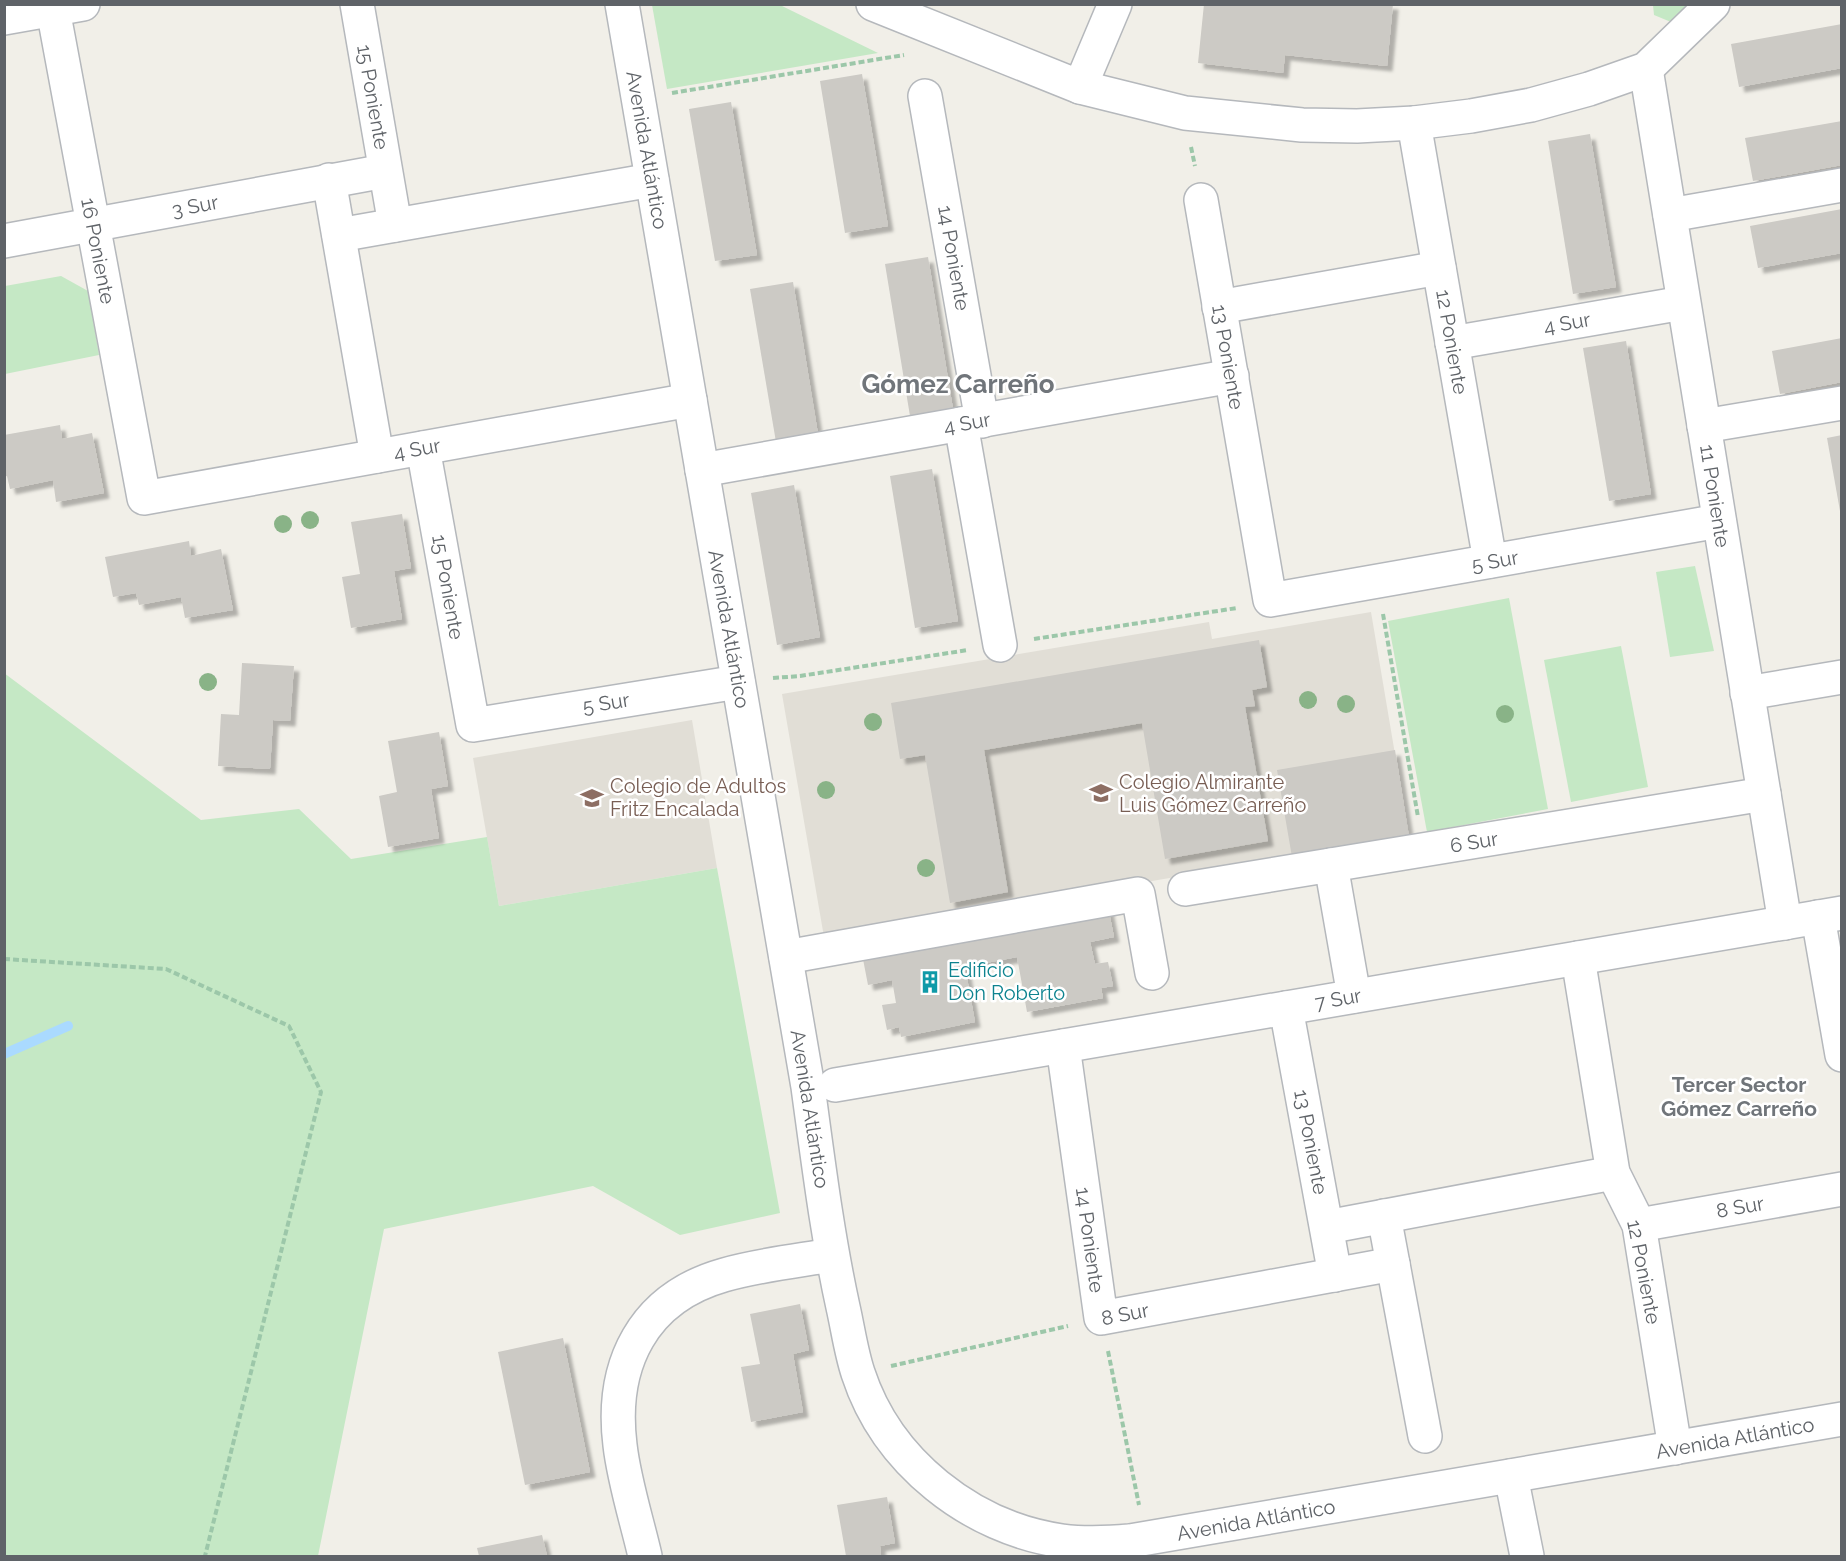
<svg xmlns="http://www.w3.org/2000/svg" width="1846" height="1561" font-family="Raleway,sans-serif">
  <style>
    .education { fill: #e1ded6 }
    .green { fill: #c5e8c5 }
    .lines { fill: none; stroke-linecap: round; stroke-linejoin: round }
    .stream { stroke: #aadaff; stroke-width: 10 }
    .building { fill: #cccac5; filter: url(#shadow) }
    .minor-casing { stroke: #b5b8bc; stroke-width: 36 }
    .path { stroke: #9cc7a9; stroke-width: 4; stroke-dasharray: 6 3; stroke-linecap: butt }
    .minor { stroke: #fff; stroke-width: 33 }
    .tree { fill: #89b387 }
    .labels { text-anchor: middle; stroke-width: 5; stroke-linejoin: round; paint-order: stroke }
    .street-label { font-size: 20px; fill: #5f6368; stroke: #fff }
    .education-label { font-size: 20px; fill: #785e54; stroke: #fff; text-anchor: start }
    .culture-label { font-size: 20px; fill: #0d838f; stroke: #fff; text-anchor: start }
    .neighbourhood-label { font-size: 21px; font-weight: bold; fill: #70757a; stroke: #fff }
    .district-label { font-size: 26px; font-weight: bold; fill: #70757a; stroke: #fff }
  </style>
  <defs>
    <filter id="shadow"><feDropShadow dx="5.5" dy="5.5" stdDeviation="1.5" flood-color="#0004"/></filter>
  </defs>
  <rect width="100%" height="100%" fill="#f1efe8"/>
  <!-- education -->
  <g class="education">
    <path d="M 1371,612 L 1409,837 L 824,937 L 782,694 L 1209,622 L 1212,639 Z"/>
    <path d="M 692,720 L 717,868 L 499,906 L 473,758 Z"/>
  </g>
  <!-- green -->
  <g class="green">
    <path d="M 652,5 L 780,5 L 878,53 L 667,89 Z"/>
    <path d="M 1653,5 L 1687,5 L 1671,22 L 1654,15 Z"/>
    <path d="M 61,276 L 88,291 L 99,355 L 5,374 L 5,286 Z"/>
    <path d="M 1695,566 L 1714,651 L 1670,657 L 1656,572 Z"/>
    <path d="M 1509,598 L 1548,809 L 1427,832 L 1388,621 Z"/>
    <path d="M 1621,646 L 1648,787 L 1571,802 L 1544,660 Z"/>
    <path d="M 4,673 L 201,820 L 299,809 L 351,859 L 487,837 L 499,906 L 717,868 L 780,1213 L 680,1235 L 593,1186 L 384,1229 L 318,1556 L 5,1556 Z"/>
  </g>
  <g class="lines">
    <!-- stream -->
    <path class="stream" d="M 4,1054 L 68,1026"/>
  </g>
  <!-- building -->
  <g class="building">
    <path d="M 1204,4 L 1393,4 L 1387,66 L 1285,55 L 1283,73 L 1198,63 Z"/>
    <path d="M 1842,24 L 1842,68 L 1739,87 L 1731,44 Z"/>
    <path d="M 862,74 L 888,226 L 845,233 L 820,81 Z"/>
    <path d="M 731,102 L 757,255 L 715,261 L 689,109 Z"/>
    <path d="M 1842,121 L 1842,165 L 1753,181 L 1745,138 Z"/>
    <path d="M 1590,134 L 1616,287 L 1573,294 L 1548,141 Z"/>
    <path d="M 1842,209 L 1842,253 L 1758,268 L 1750,226 Z"/>
    <path d="M 928,257 L 953,409 L 910,416 L 885,264 Z"/>
    <path d="M 793,282 L 818,434 L 776,442 L 750,289 Z"/>
    <path d="M 1842,338 L 1842,382 L 1780,394 L 1772,351 Z"/>
    <path d="M 1626,341 L 1651,494 L 1609,501 L 1583,348 Z"/>
    <path d="M 60,425 L 62,439 L 92,433 L 104,493 L 56,502 L 53,480 L 10,489 L 7,476 L 4,477 L 4,435 Z"/>
    <path d="M 1842,435 L 1842,511 L 1840,511 L 1827,438 Z"/>
    <path d="M 932,469 L 958,621 L 915,628 L 890,476 Z"/>
    <path d="M 794,485 L 820,637 L 777,645 L 751,493 Z"/>
    <path d="M 402,514 L 411,568 L 394,571 L 402,619 L 351,628 L 342,577 L 360,574 L 351,522 Z"/>
    <path d="M 189,541 L 191,556 L 221,549 L 233,610 L 185,618 L 181,597 L 139,605 L 136,593 L 113,597 L 105,557 Z"/>
    <path d="M 1259,640 L 1267,687 L 1252,690 L 1255,706 L 1245,707 L 1268,841 L 1165,859 L 1142,723 L 984,750 L 1008,892 L 950,903 L 925,755 L 900,759 L 891,703 Z"/>
    <path d="M 242,663 L 294,666 L 290,721 L 273,720 L 270,769 L 218,766 L 221,714 L 239,715 Z"/>
    <path d="M 439,732 L 448,786 L 431,789 L 439,838 L 388,847 L 379,796 L 397,792 L 388,741 Z"/>
    <path d="M 1395,750 L 1409,837 L 1292,857 L 1277,770 Z"/>
    <path d="M 1108,907 L 1114,937 L 1090,942 L 1095,964 L 1108,962 L 1113,986 L 1101,988 L 1103,998 L 1027,1012 L 1017,957 L 965,967 L 975,1022 L 901,1037 L 899,1027 L 887,1030 L 882,1005 L 896,1003 L 892,980 L 868,985 L 862,954 Z"/>
    <path d="M 800,1304 L 809,1350 L 793,1354 L 803,1412 L 751,1422 L 741,1367 L 760,1364 L 750,1314 Z"/>
    <path d="M 563,1338 L 590,1472 L 525,1485 L 498,1352 Z"/>
    <path d="M 887,1497 L 895,1543 L 880,1546 L 881,1556 L 846,1556 L 837,1505 Z"/>
    <path d="M 542,1535 L 547,1556 L 479,1556 L 477,1548 Z"/>
  </g>
  <g class="lines">
    <!-- minor casing -->
    <g class="minor-casing">
      <g id="minor">
        <path d="M 52,4 L 144,498 L 690,400"/>
        <path d="M 357,4 L 395,225"/>
        <path d="M 622,4 L 808,1087 C 818,1160 827,1234 843,1307 C 848,1329 851,1352 858,1373 C 887,1462 971,1528 1062,1541 C 1085,1544 1107,1543 1130,1541 L 1842,1419"/>
        <path d="M 873,4 L 1080,87 L 1185,113 L 1302,125 L 1357,126 L 1414,123 L 1471,116 L 1531,105 L 1589,89 L 1646,69 L 1713,4"/>
        <path d="M 4,18 L 83,4"/>
        <path d="M 1646,69 L 1785,923"/>
        <path d="M 1080,87 L 1115,4"/>
        <path d="M 925,96 L 982,421"/>
        <path d="M 1414,123 L 1490,561"/>
        <path d="M 329,180 L 377,456"/>
        <path d="M 1201,200 L 1270,600 L 1719,521"/>
        <path d="M 1670,215 L 1842,185"/>
        <path d="M 339,235 L 652,180"/>
        <path d="M 4,241 L 385,171"/>
        <path d="M 1219,307 L 1439,268"/>
        <path d="M 1452,343 L 1683,303"/>
        <path d="M 961,424 L 1000,645"/>
        <path d="M 1704,426 L 1842,403"/>
        <path d="M 423,448 L 473,725 L 738,682"/>
        <path d="M 702,470 L 1232,376"/>
        <path d="M 1747,693 L 1842,677"/>
        <path d="M 1331,865 L 1354,996"/>
        <path d="M 1185,889 L 1764,794"/>
        <path d="M 1818,917 L 1842,1055"/>
        <path d="M 786,957 L 1138,894 L 1152,973"/>
        <path d="M 1578,958 L 1613,1173 L 1639,1225 L 1675,1448"/>
        <path d="M 1286,1008 L 1335,1275"/>
        <path d="M 1063,1046 L 1101,1318 L 1393,1264"/>
        <path d="M 835,1085 L 1842,913"/>
        <path d="M 1384,1216 L 1425,1436"/>
        <path d="M 1639,1225 L 1842,1189"/>
        <path d="M 1327,1227 L 1613,1173"/>
        <path d="M 1511,1476 L 1527,1556"/>
        <path d="M 645,1556 C 637,1521 624,1481 620,1445 C 610,1364 643,1298 724,1275 C 758,1265 796,1261 832,1255"/>
      </g>
    </g>
    <!-- path -->
    <g class="path">
      <path d="M 672,93 L 904,55"/>
      <path d="M 1191,147 L 1195,166"/>
      <path d="M 1383,614 L 1418,817"/>
      <path d="M 1034,639 L 1237,608"/>
      <path d="M 773,678 L 800,676 L 968,650"/>
      <path d="M 4,959 L 166,969 L 289,1026 L 321,1092 L 205,1556"/>
      <path d="M 1108,1351 L 1139,1505"/>
      <path d="M 891,1366 L 1068,1326"/>
    </g>
    <!-- minor -->
    <use href="#minor" class="minor"/>
  </g>
  <!-- trees -->
  <g class="tree">
    <circle cx="310" cy="520" r="9"/>
    <circle cx="283" cy="524" r="9"/>
    <circle cx="208" cy="682" r="9"/>
    <circle cx="1308" cy="700" r="9"/>
    <circle cx="1346" cy="704" r="9"/>
    <circle cx="1505" cy="714" r="9"/>
    <circle cx="873" cy="722" r="9"/>
    <circle cx="826" cy="790" r="9"/>
    <circle cx="926" cy="868" r="9"/>
  </g>
  <!-- icons -->
  <defs>
    <g id="school-bare" transform="scale(1.8)"><path d="M0-5L7-2L0 1L-7-2ZM-4 1L0 2.5L4 1V4Q0 6-4 4Z" fill="#8d6e63" stroke="#fff" stroke-width="2.5" paint-order="stroke"/></g>
    <g id="building-bare" transform="scale(1.8)"><path d="M-4-6H4V6H1V3H-1V6H-4ZM-2.5-4.3h1.7v1.8h-1.7ZM.8-4.3h1.7v1.8H.8ZM-2.5-1h1.7V.8h-1.7ZM.8-1h1.7V.8H.8Z" fill="#0f9aa8" stroke="#fff" stroke-width="2.5" paint-order="stroke"/></g>
  </defs>
  <g fill-rule="evenodd">
    <use href="#school-bare" x="1101" y="793"/>
    <use href="#school-bare" x="592" y="798"/>
    <use href="#building-bare" x="930" y="982"/>
  </g>
  <g class="labels">
    <!-- street labels -->
    <g class="street-label">
      <text transform="translate(373 97) rotate(80)" y="7">15 Poniente</text>
      <text transform="translate(647 150) rotate(80)" y="7">Avenida Atlántico</text>
      <text transform="translate(195 206) rotate(-11)" y="7">3 Sur</text>
      <text transform="translate(98 251) rotate(79)" y="7">16 Poniente</text>
      <text transform="translate(954 258) rotate(80)" y="7">14 Poniente</text>
      <text transform="translate(1567 323) rotate(-10)" y="7">4 Sur</text>
      <text transform="translate(1452 342) rotate(80)" y="7">12 Poniente</text>
      <text transform="translate(1228 357) rotate(80)" y="7">13 Poniente</text>
      <text transform="translate(967 423) rotate(-10)" y="7">4 Sur</text>
      <text transform="translate(417 449) rotate(-10)" y="7">4 Sur</text>
      <text transform="translate(1715 496) rotate(81)" y="7">11 Poniente</text>
      <text transform="translate(1495 561) rotate(-10)" y="7">5 Sur</text>
      <text transform="translate(448 587) rotate(80)" y="7">15 Poniente</text>
      <text transform="translate(729 629) rotate(80)" y="7">Avenida Atlántico</text>
      <text transform="translate(606 703) rotate(-9)" y="7">5 Sur</text>
      <text transform="translate(1474 842) rotate(-9)" y="7">6 Sur</text>
      <text transform="translate(1338 999) rotate(-10)" y="7">7 Sur</text>
      <text transform="translate(810 1109) rotate(81)" y="7">Avenida Atlántico</text>
      <text transform="translate(1311 1142) rotate(79)" y="7">13 Poniente</text>
      <text transform="translate(1740 1207) rotate(-10)" y="7">8 Sur</text>
      <text transform="translate(1090 1240) rotate(82)" y="7">14 Poniente</text>
      <text transform="translate(1644 1272) rotate(79)" y="7">12 Poniente</text>
      <text transform="translate(1125 1314) rotate(-11)" y="7">8 Sur</text>
      <text transform="translate(1735 1438) rotate(-10)" y="7">Avenida Atlántico</text>
      <text transform="translate(1256 1520) rotate(-10)" y="7">Avenida Atlántico</text>
    </g>
    <!-- education labels -->
    <g class="education-label">
      <text x="1119" y="789">Colegio Almirante<tspan x="1119" dy="23">Luis Gómez Carreño</tspan></text>
      <text x="610" y="793">Colegio de Adultos<tspan x="610" dy="23">Fritz Encalada</tspan></text>
    </g>
    <!-- culture labels -->
    <g class="culture-label">
      <text x="948" y="977">Edificio<tspan x="948" dy="23">Don Roberto</tspan></text>
    </g>
    <!-- neighbourhood labels -->
    <g class="neighbourhood-label">
      <text x="1739" y="1092">Tercer Sector<tspan x="1739" dy="24">Gómez Carreño</tspan></text>
    </g>
    <!-- district labels -->
    <g class="district-label">
      <text x="958" y="393">Gómez Carreño</text>
    </g>
  </g>
  <!-- border -->
  <rect width="1846" height="1561" fill="none" stroke="#5f6368" stroke-width="12"/>
</svg>
